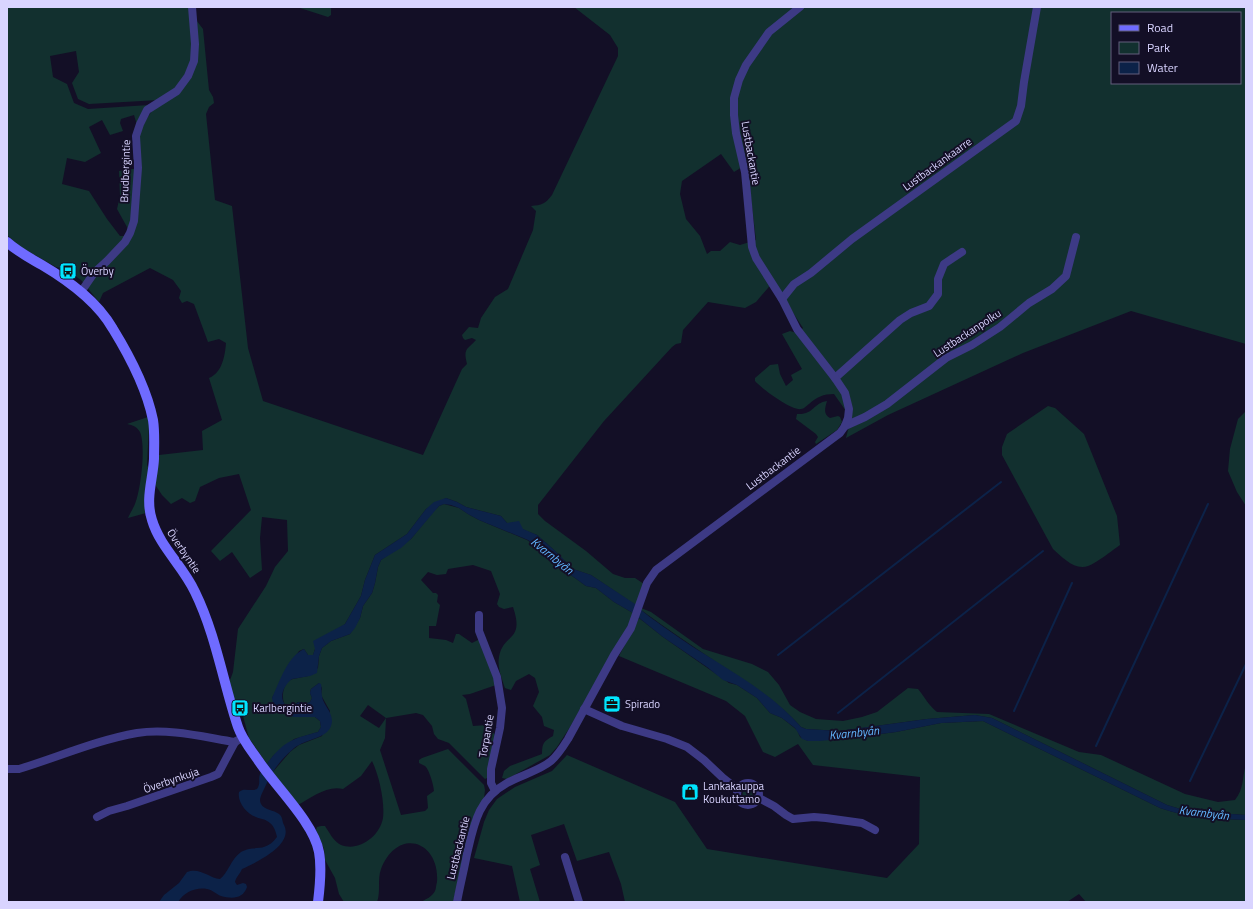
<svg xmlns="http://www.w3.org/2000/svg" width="1253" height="909" font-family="'Titillium Web',sans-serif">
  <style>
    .green { fill: #12302f; fill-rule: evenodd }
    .water { fill: #0c2248 }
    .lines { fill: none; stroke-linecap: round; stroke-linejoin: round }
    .stream { stroke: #0c2248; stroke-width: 2 }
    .street { stroke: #3d3a85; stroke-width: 8 }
    .secondary { stroke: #6f6bff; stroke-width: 10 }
    .labels { text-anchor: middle; stroke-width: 4; stroke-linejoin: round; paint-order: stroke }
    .street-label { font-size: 11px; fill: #d9d4ff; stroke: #130f26 }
    .poi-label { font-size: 11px; fill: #d9d4ff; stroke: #130f26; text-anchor: start }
    .water-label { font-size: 12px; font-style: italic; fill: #62b6ff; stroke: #130f26 }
  </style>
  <rect width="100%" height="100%" fill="#130f26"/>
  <!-- green -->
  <g class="green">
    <path d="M 7,7 L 189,7 L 190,12 L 203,29 L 209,90 L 213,97 L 214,103 L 209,107 L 206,114 L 215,200 L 232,206 L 248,348 L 263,401 L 423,455 L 462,369 L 467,364 C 463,348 467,350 476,340 L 472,338 L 465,340 L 463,338 L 462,335 L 469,327 L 478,328 L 481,318 L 495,297 L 508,289 L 533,230 L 536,211 L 531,206 C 542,205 545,204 552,195 L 618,56 L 618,48 L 610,35 L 574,7 L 1246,7 L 1246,344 L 1131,311 L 1023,353 L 888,415 L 846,438 L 851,418 L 834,394 C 823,394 817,397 809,404 C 806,406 804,409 801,409 C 792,411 762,389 755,381 L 755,378 L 770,365 L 778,364 L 780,374 L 786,386 L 793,380 L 791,375 L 802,369 L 782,334 L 790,331 L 797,333 L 803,328 L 773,282 L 756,302 L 745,308 L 708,302 L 683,330 L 681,343 L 676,344 L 672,347 L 604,421 L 538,505 L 538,514 L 545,521 L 586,551 L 613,574 L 625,578 L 635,578 L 644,584 L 637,606 L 591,575 L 573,569 L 553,549 L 537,535 L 507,523 L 501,516 L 466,507 L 457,502 L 446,498 L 426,509 L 407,534 L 375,555 L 365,580 L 361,596 L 345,624 L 315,649 L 313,655 L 308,655 L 304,649 L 299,651 L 295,657 L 272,698 L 294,717 L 315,717 L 320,721 L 321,727 L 318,732 L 294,739 L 273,756 L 267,764 L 249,738 L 240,705 L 234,699 L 229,683 L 233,672 L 238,629 L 266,586 L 275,567 L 288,551 L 287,520 L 262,517 L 260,538 L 262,570 L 250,578 L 232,552 L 220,561 L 211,551 L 251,510 L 239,474 L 219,478 L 200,487 L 195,501 L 190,503 L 182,498 L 171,504 L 162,495 L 154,483 L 159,455 L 203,450 L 202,431 L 222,420 L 209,378 C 222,373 225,356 226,343 L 219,339 L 208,342 L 194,304 L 187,301 L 182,303 L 179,298 L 181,291 L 173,280 L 150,268 L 103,293 L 99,302 L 81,280 L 65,269 L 56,267 L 19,246 L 7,235 ZM 1112,13 L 1240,13 L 1240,83 L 1112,83 ZM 76,51 L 79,72 L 72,83 L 78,99 L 89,104 L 159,100 L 142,126 L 139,137 L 140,168 L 119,171 L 120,196 L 117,209 L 132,236 L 120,236 L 107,219 L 89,191 L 62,184 L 67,158 L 85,162 L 101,153 L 89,127 L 102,120 L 110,135 L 123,131 L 120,123 L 121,119 L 134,115 L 137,125 L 149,105 L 88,109 L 74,103 L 67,84 L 53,77 L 50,56 ZM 721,154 L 734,172 L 747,164 L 756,240 L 740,245 L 730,242 L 720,251 L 711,251 L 707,254 L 700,236 L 686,219 L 680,194 L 682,181 Z"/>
    <path d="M 297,7 L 331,7 L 331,15 L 328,17 Z"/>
    <path d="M 827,401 C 825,408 823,414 830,418 L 838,416 L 840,417 L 842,422 L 837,430 L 816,444 L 815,442 L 818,437 L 816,434 L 796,419 L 797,414 C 814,415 813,403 827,401 Z"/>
    <path d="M 1048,406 L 1055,408 L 1084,434 L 1117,516 L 1120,545 C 1113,550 1095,564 1088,566 C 1075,571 1062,557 1053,549 L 1002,455 L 1002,447 L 1007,434 Z"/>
    <path d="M 1246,411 L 1246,506 L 1237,492 L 1228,471 L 1230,449 L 1238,419 Z"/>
    <path d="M 148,417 L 149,424 L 147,465 L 149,469 L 146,513 L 128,518 C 130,513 133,509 135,504 C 141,489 146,446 140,432 C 137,427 133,425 127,424 Z"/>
    <path d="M 444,504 L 459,508 L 468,514 L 479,520 L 527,540 L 553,558 L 564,570 L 586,586 L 596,588 L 614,602 L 633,613 L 629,624 L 619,641 L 570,727 L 557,747 L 550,755 L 507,779 L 502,778 L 504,771 L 510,766 L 542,754 C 542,743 544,741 553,736 L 554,730 L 544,726 L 542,717 L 533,706 L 539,692 L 535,678 L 529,674 L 516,681 L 511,690 L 505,688 C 502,679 497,667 499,657 C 503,633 525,642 513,607 L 504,609 L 499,607 L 497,604 L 500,594 L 491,571 L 473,565 L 448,569 L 446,574 L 437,575 L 428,572 L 421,580 L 433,593 L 436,593 L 438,595 L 437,602 L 440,605 L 436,626 L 429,626 L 429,638 L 446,640 L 453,643 L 456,634 L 459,634 L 472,643 L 480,639 L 496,685 L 470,694 L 462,695 L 466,699 L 473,726 L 487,725 L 495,735 L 487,778 L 485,779 L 449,743 L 438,739 L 434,734 L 432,726 L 423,715 L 416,713 L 386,718 L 385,738 L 380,750 L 401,815 L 425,811 L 428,808 L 427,796 L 434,791 C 434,786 429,769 425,766 C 423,765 421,764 419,763 L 419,760 L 422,758 L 448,749 L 484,785 L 485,790 L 484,798 L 461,868 L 453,902 L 421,902 C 426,899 432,897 435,891 C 436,889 436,885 437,882 C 440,841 398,826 381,869 C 377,880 381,891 377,902 L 344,902 L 339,894 L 335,878 L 325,860 L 324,849 L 316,830 L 317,827 L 321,826 L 325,826 C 329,832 334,842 341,845 C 359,852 380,836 383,818 C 385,802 379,775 372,761 L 361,776 L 343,789 C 327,785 311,798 298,805 L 272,773 L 290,752 L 299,745 L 322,736 L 330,711 L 321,695 L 322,688 L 319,683 L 311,689 L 310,693 L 312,698 L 310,702 L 306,704 L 298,702 L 292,706 L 286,706 C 280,699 283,681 293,679 C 298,678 303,677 308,676 C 312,675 315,670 318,668 L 319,656 L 322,648 L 331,641 L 350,634 L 360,618 L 363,606 L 372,593 L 375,583 L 378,567 L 381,560 L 411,539 L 433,512 L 439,506 ZM 368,705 L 386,718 L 379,728 L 360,716 Z"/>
    <path d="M 641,608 L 651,612 L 703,649 L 752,664 L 768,672 L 779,685 L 790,705 L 800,712 L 816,719 L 843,721 L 862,717 L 877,712 L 908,688 L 918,689 C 924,696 929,706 937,712 L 989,714 L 1079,752 L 1101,755 L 1185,794 L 1218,802 L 1235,800 C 1244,789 1242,778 1246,764 L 1246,815 L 1187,811 L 1167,805 L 992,718 L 975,715 L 927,719 L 839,731 L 806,729 L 801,727 C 778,701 749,683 719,664 C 693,646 667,629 641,610 Z"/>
    <path d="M 639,618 L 663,637 L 729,683 L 737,685 L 757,698 L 770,713 L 782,718 L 797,730 L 800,737 L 808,741 L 841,739 L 896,732 L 941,723 L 983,721 L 1160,808 C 1187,818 1218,819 1246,820 L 1246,902 L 1086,902 L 1079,894 L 1067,902 L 625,902 L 621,884 L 609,852 L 577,861 L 564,824 L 531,835 L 540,865 L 530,869 L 540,902 L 520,902 L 512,866 L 474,858 L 484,822 L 489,810 L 497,799 L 515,787 L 552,771 L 567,755 L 675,802 L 707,849 L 887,878 L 919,844 L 920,777 L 813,765 L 798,744 L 775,757 L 763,752 L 745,716 L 726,701 L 619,656 Z"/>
    <circle cx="748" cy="794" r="5.5"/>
  </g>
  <!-- water -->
  <path class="water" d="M 446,498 L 457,502 L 466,507 L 501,516 L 507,523 L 519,521 L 523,529 L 537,535 L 553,549 L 573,569 L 591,575 L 635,604 C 645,615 659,623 671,632 C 714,663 767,687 801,727 L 806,729 L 839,731 L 927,719 L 975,715 L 992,718 L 1167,805 L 1187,811 L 1246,815 L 1246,820 C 1218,819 1187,818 1160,808 L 983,721 L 941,723 L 896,732 L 841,739 L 819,741 L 808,741 L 802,739 L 795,728 L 782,718 L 770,713 L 757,698 L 737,685 L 723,680 L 707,667 L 663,637 L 633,613 L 614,602 L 596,588 L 586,586 L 564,570 L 553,558 L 528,540 L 479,520 L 468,514 L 459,508 L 451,505 L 444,504 L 439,506 L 411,539 L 401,548 L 381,560 L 378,567 L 375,583 L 372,593 L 363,606 L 360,618 L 355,628 L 350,634 L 331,641 L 322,648 L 319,656 L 317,673 L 310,676 L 292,679 C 284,685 278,697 286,706 L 292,706 L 299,702 L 305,704 L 310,702 L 312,698 L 310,693 L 311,689 L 319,683 L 321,684 C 322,688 321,691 322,696 C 323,705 332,711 332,721 C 331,738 310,738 299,745 C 296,746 294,748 292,750 C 280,760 271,773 265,787 C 263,792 258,799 261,804 C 264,810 274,810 279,814 C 283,817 282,822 284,825 C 294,845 257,862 242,869 C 240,874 236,877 235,882 L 237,885 L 243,883 L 246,884 L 247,887 C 243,899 232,899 221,896 C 216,894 213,890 207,889 C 196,887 184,892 178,902 L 159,902 L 164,895 L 179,883 L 187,872 C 200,867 209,878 220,879 C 228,873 231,859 241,852 C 255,844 264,854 277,837 C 276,832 274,826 270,823 C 266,819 260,819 256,817 C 247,814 237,802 239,792 C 244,787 251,792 257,789 C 261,783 258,780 260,774 C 262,770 266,765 269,761 C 284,741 295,738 318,732 L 321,727 L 320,721 L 315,717 L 294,717 L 282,713 L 273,703 L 272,698 C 280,681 287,657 304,649 L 308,655 L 313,655 L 315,649 L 313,641 L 345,624 L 361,596 L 365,580 L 375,555 L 407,534 L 426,509 L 434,502 Z"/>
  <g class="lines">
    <!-- stream -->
    <g class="stream">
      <path d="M 778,655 L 1001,482"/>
      <path d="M 1014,711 L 1072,583"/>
      <path d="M 838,713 L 1043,551"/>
      <path d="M 1096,746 L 1208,504"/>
      <path d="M 1190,781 L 1246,664"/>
    </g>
    <!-- street -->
    <g class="street">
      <path d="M 81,292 L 94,273 L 107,261 L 125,242 L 130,233 L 134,221 L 138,168 L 136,136 L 140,124 L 147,110 L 177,91 L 188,76 L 194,61 L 195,44 L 192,7"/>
      <path d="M 782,299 L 794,284 L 811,273 L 852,239 L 1016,121 L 1021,106 L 1024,82 L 1037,7"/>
      <path d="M 835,378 L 900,320 L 911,313 L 929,306 L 938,294 L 938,279 L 944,264 L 962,252"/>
      <path d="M 845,426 L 865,417 L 887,404 L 946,358 L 972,345 L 1000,327 L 1029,303 L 1052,289 L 1066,276 L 1076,237"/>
      <path d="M 479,615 L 479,631 L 497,677 L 502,708 L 500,728 L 491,769 L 491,783 L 495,791"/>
      <path d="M 584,709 L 622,726 L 667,739 L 687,747 L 704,760 L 723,778 L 737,789"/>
      <path d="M 7,769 L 19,769 C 58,757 97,740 137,733 C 169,728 203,737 235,742 L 243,737"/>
      <circle cx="748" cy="794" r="11"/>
      <path d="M 759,798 L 774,806 L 786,815 L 793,819 L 814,817 L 826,818 L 862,823 L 875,830"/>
      <path d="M 97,817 L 109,811 L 127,806 L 211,777 L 218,774 L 235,742"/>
      <path d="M 565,857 L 579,902"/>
      <path d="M 457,902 C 460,886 464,870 467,854 C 474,824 478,799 507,783 C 521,775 539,771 551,761 C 558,755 563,747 568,739 L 614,655 L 631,628 L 647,583 L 656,570 L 840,433 L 845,426 L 848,418 L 849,409 L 845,393 L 835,378 L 797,329 L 782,299 L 756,258 L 752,247 L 745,172 L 736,133 L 734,115 L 734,98 L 739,80 L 746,65 L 769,32 L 800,7"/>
    </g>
    <!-- secondary -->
    <path class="secondary" d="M 7,242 C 18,252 30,258 42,265 C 69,281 97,301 113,329 C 129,355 147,390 153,420 C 155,433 154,446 154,459 C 153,479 145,499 152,520 C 160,547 183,566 195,592 C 216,635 223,682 238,727 C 242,739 251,750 258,760 C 275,786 314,823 319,852 C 322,868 320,886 318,902"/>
  </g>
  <!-- icons -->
  <defs>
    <g id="bus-square" transform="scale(0.9)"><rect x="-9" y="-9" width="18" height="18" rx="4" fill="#00e5ff" stroke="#130f26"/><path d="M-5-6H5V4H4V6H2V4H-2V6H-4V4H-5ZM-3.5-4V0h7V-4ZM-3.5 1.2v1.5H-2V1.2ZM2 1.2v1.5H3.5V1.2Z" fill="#111"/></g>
    <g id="office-square" transform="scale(0.9)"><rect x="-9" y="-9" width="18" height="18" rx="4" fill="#00e5ff" stroke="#130f26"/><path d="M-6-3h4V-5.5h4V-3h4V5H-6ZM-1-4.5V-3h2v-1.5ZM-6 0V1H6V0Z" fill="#111"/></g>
    <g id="shop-square" transform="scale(0.9)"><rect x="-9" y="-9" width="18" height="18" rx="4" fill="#00e5ff" stroke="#130f26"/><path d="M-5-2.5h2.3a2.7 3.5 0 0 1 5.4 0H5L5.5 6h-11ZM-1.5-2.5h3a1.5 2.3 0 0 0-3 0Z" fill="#111"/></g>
  </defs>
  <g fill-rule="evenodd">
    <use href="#bus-square" x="68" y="271"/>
    <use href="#office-square" x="612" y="704"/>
    <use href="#bus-square" x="240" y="708"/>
    <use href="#shop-square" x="690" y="792"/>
  </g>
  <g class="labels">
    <!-- street labels -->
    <g class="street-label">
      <text transform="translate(751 153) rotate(80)" y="4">Lustbackantie</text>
      <text transform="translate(937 164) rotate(-36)" y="4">Lustbackankaarre</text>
      <text transform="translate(125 171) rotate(-88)" y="4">Brudbergintie</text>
      <text transform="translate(967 333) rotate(-33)" y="4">Lustbackanpolku</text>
      <text transform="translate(773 468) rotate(-37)" y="4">Lustbackantie</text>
      <text transform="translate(184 551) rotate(56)" y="4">Överbyntie</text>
      <text transform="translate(486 736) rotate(-80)" y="4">Torpantie</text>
      <text transform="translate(171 780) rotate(-19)" y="4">Överbynkuja</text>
      <text transform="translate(458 848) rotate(-76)" y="4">Lustbackantie</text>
    </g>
    <!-- poi labels -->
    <g class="poi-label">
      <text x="81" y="275">Överby</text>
      <text x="625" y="708">Spirado</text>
      <text x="253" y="712">Karlbergintie</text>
      <text x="703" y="790">Lankakauppa<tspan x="703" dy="13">Koukuttamo</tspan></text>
    </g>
    <!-- water labels -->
    <g class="water-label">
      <text transform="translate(552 556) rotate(39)" y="4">Kvarnbyån</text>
      <text transform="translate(854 733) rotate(-6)" y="4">Kvarnbyån</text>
      <text transform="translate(1204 813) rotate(7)" y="4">Kvarnbyån</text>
    </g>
  </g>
  <!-- border -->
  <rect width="1253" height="909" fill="none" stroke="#d9d4ff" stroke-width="16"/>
  <!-- legend -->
  <rect x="1111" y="12" width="130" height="72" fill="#130f26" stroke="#625e7d"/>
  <rect x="1119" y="25" width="20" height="6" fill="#6f6bff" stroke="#625e7d"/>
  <text x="1147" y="32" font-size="12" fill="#d9d4ff">Road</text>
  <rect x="1119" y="42" width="20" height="12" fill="#12302f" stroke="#625e7d"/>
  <text x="1147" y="52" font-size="12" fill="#d9d4ff">Park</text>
  <rect x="1119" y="62" width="20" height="12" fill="#0c2248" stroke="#625e7d"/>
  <text x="1147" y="72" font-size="12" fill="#d9d4ff">Water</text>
</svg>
